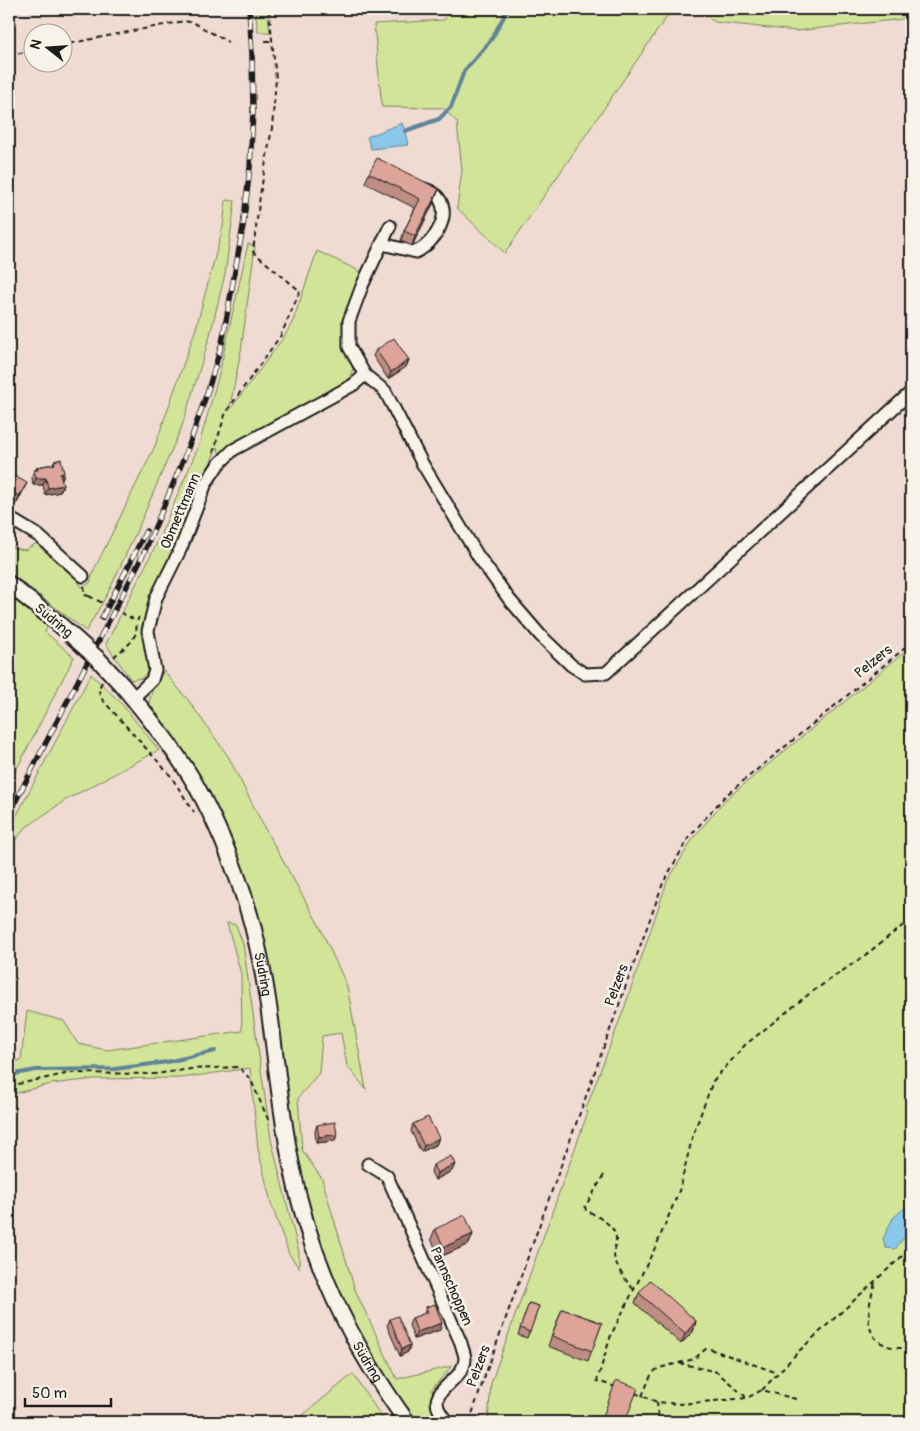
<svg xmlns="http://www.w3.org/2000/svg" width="920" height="1431" font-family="Pangolin,sans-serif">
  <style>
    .green { fill: #d2e498; stroke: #77805a }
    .water { fill: #8ac7ea; stroke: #5e8398 }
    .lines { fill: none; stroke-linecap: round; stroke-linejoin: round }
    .stream { stroke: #5e8398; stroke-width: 4 }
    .minor-casing { stroke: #1c1c1c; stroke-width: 15 }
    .major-casing { stroke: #1c1c1c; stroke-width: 19 }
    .path { stroke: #1c1c1c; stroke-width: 2; stroke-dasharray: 5 4; stroke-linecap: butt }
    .minor { stroke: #f7f3e8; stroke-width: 11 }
    .major { stroke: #f7f3e8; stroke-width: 15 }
    .rail-casing { stroke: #1c1c1c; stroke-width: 5.5 }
    .rail { stroke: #f7f3e8; stroke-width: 4; stroke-dasharray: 11; stroke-linecap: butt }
    .major-bridge-casing { stroke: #1c1c1c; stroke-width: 19; stroke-linecap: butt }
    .path-bridge { stroke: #1c1c1c; stroke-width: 2; stroke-dasharray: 5 4; stroke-linecap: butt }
    .major-bridge { stroke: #f7f3e8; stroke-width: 15 }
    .wall { fill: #be8d84; stroke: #1c1c1c }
    .shaded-wall { fill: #9b736c; stroke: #1c1c1c }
    .building { fill: #dda49a; stroke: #1c1c1c }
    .labels { text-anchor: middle; stroke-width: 5; stroke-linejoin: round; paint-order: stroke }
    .street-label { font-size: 14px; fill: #1c1c1c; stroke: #f7f3e8 }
  </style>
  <rect width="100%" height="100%" fill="#efdbd1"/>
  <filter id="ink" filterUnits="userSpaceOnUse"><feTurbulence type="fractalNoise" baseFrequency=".02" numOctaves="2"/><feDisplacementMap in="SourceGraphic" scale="10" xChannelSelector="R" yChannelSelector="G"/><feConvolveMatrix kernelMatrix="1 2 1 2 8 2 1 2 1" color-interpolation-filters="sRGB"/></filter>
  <g filter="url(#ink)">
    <!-- green -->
    <g class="green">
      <path d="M 255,9 L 267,9 L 270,32 L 258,32 Z"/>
      <path d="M 451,9 L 672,9 L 505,253 L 457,208 L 462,170 L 457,122 L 443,108 L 382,107 L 374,24 L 444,20 Z"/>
      <path d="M 694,9 L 911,9 L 911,18 L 796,31 L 715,22 Z"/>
      <path d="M 226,200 L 235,201 L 225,274 L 209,339 L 182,426 L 139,526 L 108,593 L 86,631 L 9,572 L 9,539 L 13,548 L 25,550 L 39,542 L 67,567 L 82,587 L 90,583 L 94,570 L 155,446 L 196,328 L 223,227 Z"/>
      <path d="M 248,244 L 255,246 L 241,351 L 229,411 L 284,337 L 293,321 L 317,251 L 364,273 L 344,326 L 343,334 L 353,369 L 348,379 L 328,393 L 253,434 L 220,454 L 217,447 L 174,552 L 152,595 L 142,626 L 148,671 L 142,678 L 131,680 L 106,644 L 156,545 L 199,445 L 219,374 Z"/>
      <path d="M 9,593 L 48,624 L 45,632 L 74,657 L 9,784 Z"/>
      <path d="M 911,647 L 911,1422 L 488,1422 L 491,1383 L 588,1112 L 585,1111 L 624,1009 L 667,882 L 694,837 L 725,800 Z"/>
      <path d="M 164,671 L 188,700 L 228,756 L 264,827 L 319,925 L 347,986 L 366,1089 L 347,1066 L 341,1033 L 322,1036 L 319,1073 L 298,1098 L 302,1150 L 322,1179 L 355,1290 L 397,1379 L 452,1366 L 432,1389 L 435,1415 L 442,1422 L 416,1422 L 378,1372 L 353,1322 L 321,1250 L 299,1173 L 264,944 L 177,746 L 152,709 L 149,702 L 153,688 Z"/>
      <path d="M 91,674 L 120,702 L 159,750 L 64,801 L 25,828 L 9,849 L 9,830 Z"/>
      <path d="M 227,923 L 236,925 L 243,944 L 271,1139 L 299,1253 L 299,1268 L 289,1254 L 271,1203 L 258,1149 L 250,1068 L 181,1078 L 94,1079 L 51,1084 L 9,1095 L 9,1063 L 21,1060 L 27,1011 L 64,1021 L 78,1044 L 107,1050 L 242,1031 L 241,974 Z"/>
      <path d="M 353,1374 L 385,1422 L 308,1422 L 303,1415 Z"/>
    </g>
    <!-- water -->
    <g class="water">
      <path d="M 402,123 L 405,131 L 408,145 L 371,149 L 367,137 Z"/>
      <path d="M 911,1203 L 911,1236 L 905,1236 L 895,1249 L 886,1248 L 883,1239 L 893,1218 Z"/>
    </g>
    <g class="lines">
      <!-- stream -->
      <g class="stream">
        <path d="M 405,131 L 439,119 L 451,107 L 464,71 L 491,40 L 508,9"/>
        <path d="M 9,1075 L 36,1070 L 115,1069 L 167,1062 L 215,1051"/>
      </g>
      <!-- minor casing -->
      <g class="minor-casing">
        <g id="minor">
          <path d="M 390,226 L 362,286 L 349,321 L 349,347 L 365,375 L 385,391 L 422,463 L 478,556 L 509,599 L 540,635 L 571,665 L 585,674 L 606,673 L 911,392"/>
          <path d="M 382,244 L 416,252 C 435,243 455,212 435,194 C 433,192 428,190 425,189"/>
          <path d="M 9,518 L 39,536 L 83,576"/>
          <path d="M 133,698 L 152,680 L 155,670 L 148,631 L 156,598 L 181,548 L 206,483 L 218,465 L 233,450 L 353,385 L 365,375"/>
          <path d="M 368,1164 L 387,1176 L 461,1343 C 462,1348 465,1354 465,1359 C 464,1385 416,1390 448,1422"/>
        </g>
      </g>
      <!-- major casing -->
      <g class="major-casing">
        <g id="major">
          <path d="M 9,584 L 59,624"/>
          <path id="s1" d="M 122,685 C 148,716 174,748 194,782 C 220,827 246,893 257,944 C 274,1016 276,1090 291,1163 C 310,1261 349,1341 407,1422"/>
        </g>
      </g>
      <!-- path -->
      <g class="path">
        <path d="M 265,41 L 272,41"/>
        <path d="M 62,45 L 184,21 L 194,23 L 228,42"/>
        <path d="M 9,55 L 32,51"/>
        <path d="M 213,453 L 226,412 L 281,335 L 300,291 L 253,252 L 260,195 L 272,128 L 276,79 L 269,9"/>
        <path d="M 84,586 L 85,595 L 89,596"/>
        <path d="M 114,657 C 120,650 130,646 134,637 C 138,631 135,623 139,617"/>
        <path d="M 102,682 L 99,688 L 100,697 L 170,775 L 194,812"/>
        <path d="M 9,1052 L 14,1051"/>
        <path d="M 9,1086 L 70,1073 L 155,1074 L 191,1069 L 239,1067 L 251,1080 L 270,1124"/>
        <path d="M 604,1175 L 585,1207 L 586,1210 C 597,1216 616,1225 616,1239 C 616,1245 613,1250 614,1255 C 615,1267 626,1280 633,1289"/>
        <path d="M 875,1283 C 864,1319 863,1351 911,1348"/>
        <path d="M 679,1363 L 717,1372 L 747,1398 L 762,1390 L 796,1399"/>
        <path d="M 616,1387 L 597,1381 L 611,1335 L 657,1244 L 679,1191 L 693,1135 L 713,1081 L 745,1045 L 809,994 L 864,956 L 911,919"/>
        <path d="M 762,1390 L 800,1350 L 911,1248"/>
        <path d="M 635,1393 L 657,1402 L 681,1404 L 747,1398"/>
        <path d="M 642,1396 L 652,1373 L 659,1368 L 694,1359 L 707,1348 L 778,1373"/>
        <path d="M 657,1402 L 659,1422"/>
        <path d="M 471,1422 L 471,1417 L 486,1373 L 663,883 L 689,837 L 725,796 L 911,643"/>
      </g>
      <!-- minor -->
      <use href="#minor" class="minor"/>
      <!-- major -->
      <use href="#major" class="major"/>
      <!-- rail casing -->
      <g class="rail-casing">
        <g id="rail">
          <path d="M 102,618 L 146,531"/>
          <path d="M 9,814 L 144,553 L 187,451 L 208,390 L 222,343 L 243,227 L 250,167 L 253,111 L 252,54 L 249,9"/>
        </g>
      </g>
      <!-- rail -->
      <use href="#rail" class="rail"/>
      <!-- major-bridge casing -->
      <g class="major-bridge-casing">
        <path id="major-bridge" d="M 59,624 L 99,660 L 122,685"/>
      </g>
      <!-- path-bridge -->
      <path class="path-bridge" d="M 89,596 L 133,619"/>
      <!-- major-bridge -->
      <use href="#major-bridge" class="major-bridge"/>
    </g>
    <!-- wall -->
    <g class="wall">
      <path d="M 369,173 L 435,200 L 412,246 L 401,241 L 404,231 L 415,208 L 365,183 Z"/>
      <path d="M 376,350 L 409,360 L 406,367 L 388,379 L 373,356 Z"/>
      <path d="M 54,461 L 61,480 L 63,485 L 60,492 L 45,495 L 43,485 L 33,485 L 32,477 L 34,470 L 36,470 L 37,467 L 53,464 Z"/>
      <path d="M 9,473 L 24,489 L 17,503 L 9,499 Z"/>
      <path d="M 413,1124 L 439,1138 L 436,1145 L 421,1152 L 411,1131 Z"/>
      <path d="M 317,1125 L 337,1134 L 335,1141 L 316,1143 L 315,1131 Z"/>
      <path d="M 455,1164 L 452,1171 L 435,1180 L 431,1172 L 433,1165 Z"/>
      <path d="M 435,1229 L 473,1234 L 469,1244 L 440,1257 L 431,1239 Z"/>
      <path d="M 639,1293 L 696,1321 L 693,1332 L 681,1344 L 635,1303 Z"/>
      <path d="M 529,1303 L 539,1306 L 527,1338 L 518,1335 Z"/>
      <path d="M 426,1307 L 440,1330 L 414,1339 L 409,1325 L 412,1318 L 424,1314 Z"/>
      <path d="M 562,1309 L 602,1323 L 588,1361 L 548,1346 Z"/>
      <path d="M 390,1319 L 410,1345 L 408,1352 L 400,1356 L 387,1326 Z"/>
    </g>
    <!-- shaded-wall -->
    <g class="shaded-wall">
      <path d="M 439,189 L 435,200 L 412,246 L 415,236 Z"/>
      <path d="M 409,360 L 406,367 L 388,379 L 391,372 Z"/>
      <path d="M 64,473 L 62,480 L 60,474 Z"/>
      <path d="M 36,478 L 46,478 L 43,485 L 33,485 Z"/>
      <path d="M 27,483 L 17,503 L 19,496 Z"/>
      <path d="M 63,485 L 60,492 L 45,495 L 48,488 Z"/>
      <path d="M 337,1134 L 335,1141 L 316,1143 L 319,1137 Z"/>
      <path d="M 439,1138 L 436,1145 L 421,1152 L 424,1146 Z"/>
      <path d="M 455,1164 L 452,1171 L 435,1180 L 437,1173 Z"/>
      <path d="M 473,1234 L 469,1244 L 440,1257 L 444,1247 Z"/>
      <path d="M 696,1321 L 693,1332 L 681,1344 L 685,1334 Z"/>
      <path d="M 442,1323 L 440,1330 L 414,1339 L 417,1332 Z"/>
      <path d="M 410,1345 L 408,1352 L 400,1356 L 402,1349 Z"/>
    </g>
    <!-- building -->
    <g class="building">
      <path d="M 377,158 L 439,189 L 415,236 L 404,231 L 420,199 L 369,173 Z"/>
      <path d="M 394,338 L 409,360 L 391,372 L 376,350 Z"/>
      <path d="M 61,459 L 64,473 L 60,474 L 63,485 L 48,488 L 46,478 L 36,478 L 34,470 L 38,470 L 37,467 L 55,464 L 54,461 Z"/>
      <path d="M 9,473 L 27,483 L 19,496 L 9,491 Z"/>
      <path d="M 9,1013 L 11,1013 L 9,1026 Z"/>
      <path d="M 428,1117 L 439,1138 L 424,1146 L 413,1124 Z"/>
      <path d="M 335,1122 L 337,1134 L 319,1137 L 317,1125 Z"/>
      <path d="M 451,1156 L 455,1164 L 437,1173 L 433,1165 Z"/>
      <path d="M 465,1215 L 473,1234 L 444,1247 L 435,1229 Z"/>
      <path d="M 650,1280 L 696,1321 L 685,1334 L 639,1293 Z"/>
      <path d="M 529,1303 L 539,1306 L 530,1332 L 520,1328 Z"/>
      <path d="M 435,1304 L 442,1323 L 417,1332 L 412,1318 L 428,1312 L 426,1307 Z"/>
      <path d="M 562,1309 L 602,1323 L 592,1351 L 552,1336 Z"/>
      <path d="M 398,1316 L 410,1345 L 402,1349 L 390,1319 Z"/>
      <path d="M 616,1380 L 638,1388 L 625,1422 L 601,1422 Z"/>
    </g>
  </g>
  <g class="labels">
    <!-- street labels -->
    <g class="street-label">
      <text transform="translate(180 511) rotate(-67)" y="5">Obmettmann</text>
      <text transform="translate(54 620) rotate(40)" y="5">Südring</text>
      <text transform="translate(873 661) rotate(-39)" y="5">Pelzers</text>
      <text dy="5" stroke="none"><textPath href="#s1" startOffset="326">Südring</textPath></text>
      <text transform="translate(616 985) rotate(-70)" y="5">Pelzers</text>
      <text transform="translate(452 1286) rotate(66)" y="5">Pannschoppen</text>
      <text dy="5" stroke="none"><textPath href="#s1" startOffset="731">Südring</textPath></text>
      <text transform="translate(478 1366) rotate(-70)" y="5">Pelzers</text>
    </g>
  </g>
  <!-- margin -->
  <rect width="920" height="1431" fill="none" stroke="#f7f3e8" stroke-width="30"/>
  <rect x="15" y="15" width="890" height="1401" fill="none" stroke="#1c1c1c" stroke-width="2" filter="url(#ink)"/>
  <!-- north arrow -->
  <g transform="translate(48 48) rotate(287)"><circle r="24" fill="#f7f3e8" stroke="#9f9d96"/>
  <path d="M0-4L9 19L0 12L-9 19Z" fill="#1c1c1c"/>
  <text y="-8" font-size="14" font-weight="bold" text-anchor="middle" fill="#1c1c1c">N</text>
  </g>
  <!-- scale -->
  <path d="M25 1398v8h86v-8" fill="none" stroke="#1c1c1c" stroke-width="2.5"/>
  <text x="32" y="1398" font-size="15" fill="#1c1c1c" stroke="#f7f3e8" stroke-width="4" paint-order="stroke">50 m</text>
</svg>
